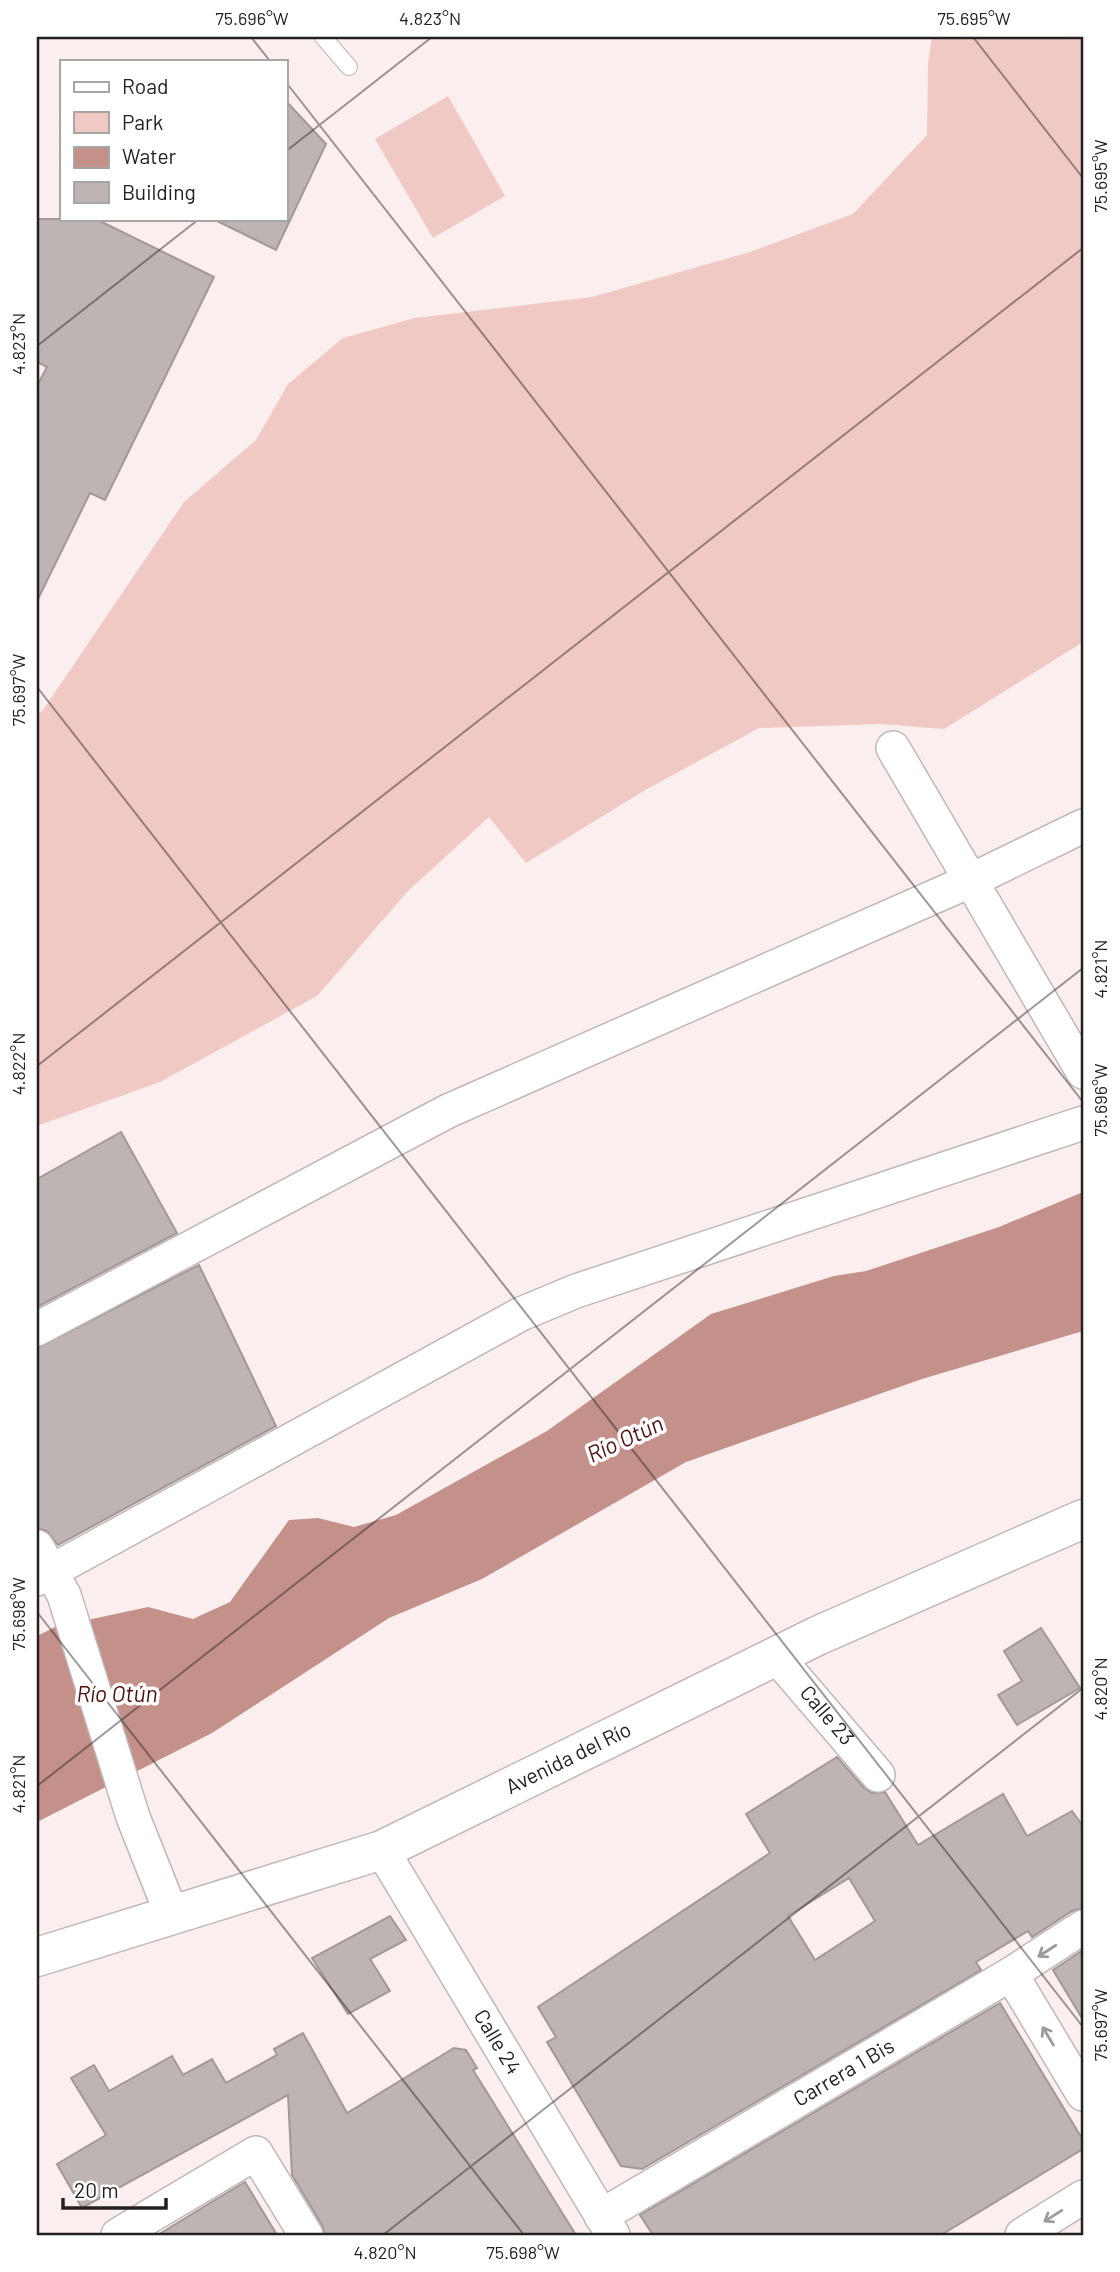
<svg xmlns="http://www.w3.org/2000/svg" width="1120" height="2272" font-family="Barlow,sans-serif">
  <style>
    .green { fill: #f0c9c4 }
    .water { fill: #c3908a }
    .building { fill: #beb4b3; stroke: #a29897; stroke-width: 2; fill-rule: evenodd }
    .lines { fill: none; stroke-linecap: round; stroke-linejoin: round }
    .lane-casing { stroke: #c1b7b6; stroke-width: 18 }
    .street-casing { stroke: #c1b7b6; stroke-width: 36 }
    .secondary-casing { stroke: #c1b7b6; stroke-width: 41 }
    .lane { stroke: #fff; stroke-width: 16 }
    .street { stroke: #fff; stroke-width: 33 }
    .secondary { stroke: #fff; stroke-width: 38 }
    .oneway { stroke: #9c9b9b }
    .ticks { fill: none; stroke: #242020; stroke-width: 2; stroke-opacity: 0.45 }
    .labels { text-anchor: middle; stroke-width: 7; stroke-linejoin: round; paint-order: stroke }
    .street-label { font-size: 21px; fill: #242020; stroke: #fff }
    .water-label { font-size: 23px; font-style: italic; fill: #4f110f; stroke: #fff }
    .neatline { fill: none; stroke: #242020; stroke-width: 2.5 }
    .ticks-label { font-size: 18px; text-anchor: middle; fill: #242020 }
  </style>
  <rect width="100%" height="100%" fill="#faefee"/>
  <!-- green -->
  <g class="green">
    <path d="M 932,37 L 1083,37 L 1083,642 L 944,729 L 881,724 L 759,728 L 647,789 L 526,863 L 489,817 L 408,891 L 317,996 L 160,1082 L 37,1126 L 37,714 L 43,710 L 184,502 L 256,440 L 288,384 L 343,338 L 415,318 L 592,297 L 750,252 L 853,214 L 927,135 L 928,63 Z"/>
    <path d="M 448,96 L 505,196 L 433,238 L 375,139 Z"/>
  </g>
  <!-- water -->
  <path class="water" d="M 1083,1192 L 1083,1331 L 922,1379 L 686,1462 L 482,1579 L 389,1618 L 212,1733 L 37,1822 L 37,1636 L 55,1627 L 148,1607 L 193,1619 L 230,1602 L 289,1520 L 318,1518 L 354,1527 L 396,1515 L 547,1431 L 711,1314 L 834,1276 L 866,1271 L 999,1227 Z"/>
  <!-- building -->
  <g class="building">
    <path d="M 285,100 L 326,144 L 276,250 L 213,219 L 285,219 Z"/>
    <path d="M 37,219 L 96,219 L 214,277 L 105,500 L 90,493 L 37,601 L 37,386 L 47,367 L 37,362 Z"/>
    <path d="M 121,1132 L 177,1233 L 37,1307 L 37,1179 Z"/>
    <path d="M 199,1265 L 276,1426 L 58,1545 L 47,1531 L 37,1528 L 37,1348 Z"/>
    <path d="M 1041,1628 L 1080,1688 L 1017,1725 L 998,1695 L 1022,1681 L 1004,1651 Z"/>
    <path d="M 837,1757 L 864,1788 L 872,1793 L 885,1792 L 918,1845 L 1003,1794 L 1027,1836 L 1072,1811 L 1083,1826 L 1083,1908 L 1072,1911 L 1032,1937 L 1028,1931 L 976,1962 L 981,1970 L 642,2169 L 621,2166 L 547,2042 L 556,2037 L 538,2007 L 770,1853 L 746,1814 ZM 849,1878 L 875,1921 L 815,1960 L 788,1916 Z"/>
    <path d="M 390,1916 L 406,1940 L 370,1959 L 390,1991 L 348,2014 L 312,1958 Z"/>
    <path d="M 1083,1950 L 1083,2020 L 1053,1970 Z"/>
    <path d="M 1000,2003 L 1083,2140 L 1083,2149 L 941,2235 L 653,2235 L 640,2215 Z"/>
    <path d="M 303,2033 L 347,2113 L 454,2048 L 466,2050 L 477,2068 L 473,2070 L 576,2235 L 325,2235 L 322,2225 L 292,2175 L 288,2095 L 82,2208 L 57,2164 L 106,2135 L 71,2078 L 94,2065 L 109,2091 L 172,2056 L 183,2075 L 212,2059 L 226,2083 L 277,2055 L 274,2049 Z"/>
    <path d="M 245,2182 L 277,2235 L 158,2235 L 205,2206 Z"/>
  </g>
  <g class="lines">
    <!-- lane casing -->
    <g class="lane-casing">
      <path id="lane" d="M 323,37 L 349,67"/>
    </g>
    <!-- street casing -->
    <g class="street-casing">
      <g id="street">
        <path d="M 893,748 L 1083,1072"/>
        <path d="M 37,1329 L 448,1111 L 972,880 L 1083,826"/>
        <path d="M 37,1547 L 64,1595 L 133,1817 L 172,1915"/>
        <path d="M 37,1579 L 521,1314 L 576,1291 L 1083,1123"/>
        <path id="s1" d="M 777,1657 L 878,1775"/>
        <path id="s2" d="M 382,1850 L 613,2235"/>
        <path d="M 1011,1974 L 1083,2094"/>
        <path id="s3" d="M 601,2216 L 1011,1974 L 1083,1927"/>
        <path d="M 118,2235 L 256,2153 L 306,2235"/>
        <path d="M 1022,2235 L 1083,2197"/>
      </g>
    </g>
    <!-- secondary casing -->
    <g class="secondary-casing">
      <g id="secondary">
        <path id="s4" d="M 37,1957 L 382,1850 L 817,1636 L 1083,1519"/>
      </g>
    </g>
    <!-- lane -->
    <use href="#lane" class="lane"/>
    <!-- street -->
    <use href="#street" class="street"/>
    <!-- secondary -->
    <use href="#secondary" class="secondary"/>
  </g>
  <!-- one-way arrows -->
  <defs><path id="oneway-shaft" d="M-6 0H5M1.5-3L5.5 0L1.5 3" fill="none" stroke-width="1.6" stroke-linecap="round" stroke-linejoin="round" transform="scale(1.75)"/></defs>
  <g class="oneway">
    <use href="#oneway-shaft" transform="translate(1047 1951) rotate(147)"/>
    <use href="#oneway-shaft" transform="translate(1048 2036) rotate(-121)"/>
    <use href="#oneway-shaft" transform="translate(1053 2216) rotate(148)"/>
  </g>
  <!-- ticks -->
  <path class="ticks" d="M 251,37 L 270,61M 973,37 L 1083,178M 285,81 L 1083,1102M 285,152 L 432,37M 37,346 L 199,219M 37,687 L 1083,2027M 37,1066 L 1083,248M 37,1612 L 524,2235M 37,1786 L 1083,968M 383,2235 L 1083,1688"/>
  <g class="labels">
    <!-- street labels -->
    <g class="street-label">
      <text dy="7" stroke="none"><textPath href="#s1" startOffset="77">Calle 23</textPath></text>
      <text dy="7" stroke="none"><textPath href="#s4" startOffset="569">Avenida del Río</textPath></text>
      <text dy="7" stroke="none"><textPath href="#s2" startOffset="224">Calle 24</textPath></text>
      <text dy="7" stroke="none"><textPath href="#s3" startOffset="282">Carrera 1 Bis</textPath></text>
    </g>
    <!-- water labels -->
    <g class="water-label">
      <text transform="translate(625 1439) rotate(-25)" y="8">Río Otún</text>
      <text x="117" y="1702">Río Otún</text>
    </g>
  </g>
  <!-- border -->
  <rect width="1120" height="2272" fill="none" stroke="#ffffff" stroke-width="77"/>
  <!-- legend -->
  <rect x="60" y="60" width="228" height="161" fill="#ffffff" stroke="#a7a6a6" stroke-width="2"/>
  <rect x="74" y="82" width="35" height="10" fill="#ffffff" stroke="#a7a6a6" stroke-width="2"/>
  <text x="122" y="94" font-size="21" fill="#242020">Road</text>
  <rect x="74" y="112" width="35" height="21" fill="#f0c9c4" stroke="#a7a6a6" stroke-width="2"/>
  <text x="122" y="130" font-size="21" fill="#242020">Park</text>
  <rect x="74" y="147" width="35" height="21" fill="#c3908a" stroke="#a7a6a6" stroke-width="2"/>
  <text x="122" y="164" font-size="21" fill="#242020">Water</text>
  <rect x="74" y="182" width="35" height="21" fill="#beb4b3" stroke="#a7a6a6" stroke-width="2"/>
  <text x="122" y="200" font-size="21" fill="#242020">Building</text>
  <!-- scale -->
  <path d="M63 2198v10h103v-10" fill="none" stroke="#242020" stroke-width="3.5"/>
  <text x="74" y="2198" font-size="21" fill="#242020" stroke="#ffffff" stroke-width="5" paint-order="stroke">20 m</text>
  <rect x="38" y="38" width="1044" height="2196" class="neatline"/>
  <g class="ticks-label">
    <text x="252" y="25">75.696°W</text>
    <text x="430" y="25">4.823°N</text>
    <text x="974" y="25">75.695°W</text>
    <text transform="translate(1101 176) rotate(-90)" y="6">75.695°W</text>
    <text transform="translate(19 344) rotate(-90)" y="6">4.823°N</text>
    <text transform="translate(19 690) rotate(-90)" y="6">75.697°W</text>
    <text transform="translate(1101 969) rotate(-90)" y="6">4.821°N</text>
    <text transform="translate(19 1064) rotate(-90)" y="6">4.822°N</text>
    <text transform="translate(1101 1100) rotate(-90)" y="6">75.696°W</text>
    <text transform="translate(19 1614) rotate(-90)" y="6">75.698°W</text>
    <text transform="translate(1101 1689) rotate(-90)" y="6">4.820°N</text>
    <text transform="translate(19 1784) rotate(-90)" y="6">4.821°N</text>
    <text transform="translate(1101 2025) rotate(-90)" y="6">75.697°W</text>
    <text x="385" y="2259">4.820°N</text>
    <text x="523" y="2259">75.698°W</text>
  </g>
</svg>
